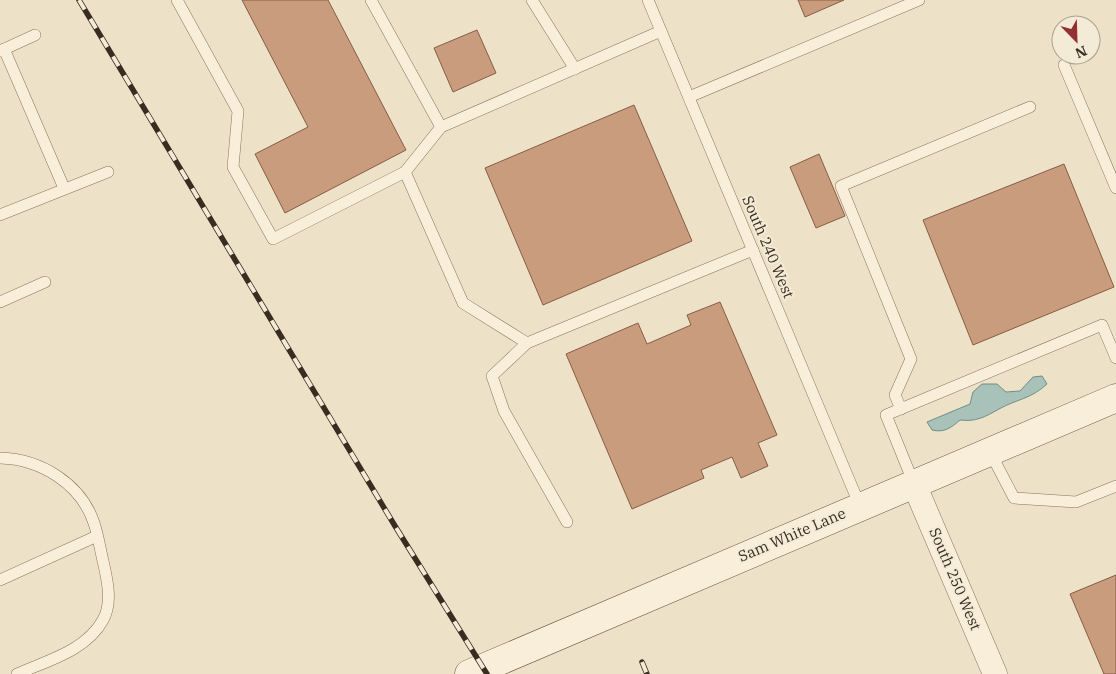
<svg xmlns="http://www.w3.org/2000/svg" width="1116" height="674" font-family="'IBM Plex Serif',serif">
  <style>
    .water { fill: #a8c1b9; stroke: #6f8f86 }
    .building { fill: #c99c7e; stroke: #865d44 }
    .lines { fill: none; stroke-linecap: round; stroke-linejoin: round }
    .lane-casing { stroke: #88735d; stroke-width: 12 }
    .street-casing { stroke: #88735d; stroke-width: 25 }
    .secondary-casing { stroke: #6a5440; stroke-width: 29 }
    .lane { stroke: #f8eeda; stroke-width: 11 }
    .street { stroke: #f8eeda; stroke-width: 24 }
    .secondary { stroke: #f8eeda; stroke-width: 28 }
    .rail-casing { stroke: #392c20; stroke-width: 5.5 }
    .rail { stroke: #f4ebd6; stroke-width: 4; stroke-dasharray: 11; stroke-linecap: butt }
    .labels { text-anchor: middle; stroke-width: 4; stroke-linejoin: round; paint-order: stroke }
    .street-label { font-size: 15px; fill: #392c20; stroke: #f4ebd6 }
  </style>
  <rect width="100%" height="100%" fill="#ede1c7"/>
  <!-- water -->
  <path class="water" d="M 1042,376 L 1047,384 C 1031,399 1017,399 999,409 C 985,417 976,422 960,420 C 951,428 944,433 932,430 L 927,422 L 970,404 L 973,392 L 982,384 L 997,384 L 1006,392 L 1020,391 L 1033,377 Z"/>
  <!-- building -->
  <g class="building">
    <path d="M 242,0 L 328,0 L 406,150 L 285,213 L 255,154 L 308,127 Z"/>
    <path d="M 798,0 L 844,0 L 805,17 Z"/>
    <path d="M 477,30 L 496,73 L 453,92 L 434,48 Z"/>
    <path d="M 634,105 L 692,241 L 543,305 L 485,168 Z"/>
    <path d="M 819,154 L 845,216 L 816,228 L 790,167 Z"/>
    <path d="M 1064,164 L 1114,287 L 973,345 L 923,220 Z"/>
    <path d="M 720,302 L 777,435 L 758,443 L 768,466 L 741,478 L 732,457 L 701,470 L 704,478 L 632,509 L 566,354 L 638,323 L 647,344 L 691,325 L 687,315 Z"/>
    <path d="M 1116,575 L 1116,674 L 1104,674 L 1070,594 Z"/>
  </g>
  <g class="lines">
    <!-- lane casing -->
    <g class="lane-casing">
      <g id="lane">
        <path d="M 177,0 L 238,111 L 233,167 L 273,239 L 405,172 L 441,127 L 661,31"/>
        <path d="M 371,0 L 441,127"/>
        <path d="M 532,0 L 575,69"/>
        <path d="M 648,0 L 860,506"/>
        <path d="M 4,49 L 64,188"/>
        <path d="M 0,51 L 35,35"/>
        <path d="M 1064,65 L 1116,188"/>
        <path d="M 689,97 L 919,0"/>
        <path d="M 405,172 L 463,303 L 527,343 L 753,250"/>
        <path d="M 0,215 L 108,172"/>
        <path d="M 0,302 L 45,282"/>
        <path d="M 527,343 L 492,376 L 504,411 L 567,522"/>
        <path d="M 901,409 L 895,395 L 911,359 L 841,186 L 1030,107"/>
        <path d="M 990,452 L 1014,498 L 1076,502 L 1116,486"/>
        <path d="M 0,458 C 41,459 81,484 94,523 C 98,535 100,548 103,561 C 107,579 113,602 103,620 C 86,651 46,661 17,674"/>
        <path d="M 914,484 L 886,415 L 1102,325 L 1116,358"/>
        <path d="M 0,580 L 97,536"/>
      </g>
    </g>
    <!-- street casing -->
    <g class="street-casing">
      <path id="street" d="M 914,484 L 995,674"/>
    </g>
    <!-- secondary casing -->
    <g class="secondary-casing">
      <path id="secondary" d="M 469,674 L 1116,398"/>
    </g>
    <!-- lane -->
    <use href="#lane" class="lane"/>
    <!-- street -->
    <use href="#street" class="street"/>
    <!-- secondary -->
    <use href="#secondary" class="secondary"/>
    <!-- rail casing -->
    <g class="rail-casing">
      <g id="rail">
        <path d="M 79,0 L 395,526 L 487,674"/>
        <path d="M 642,662 L 647,674"/>
      </g>
    </g>
    <!-- rail -->
    <use href="#rail" class="rail"/>
  </g>
  <g class="labels">
    <!-- street labels -->
    <g class="street-label">
      <text transform="translate(768 247) rotate(67)" y="5">South 240 West</text>
      <text transform="translate(792 535) rotate(-23)" y="5">Sam White Lane</text>
      <text transform="translate(955 579) rotate(67)" y="5">South 250 West</text>
    </g>
  </g>
  <!-- north arrow -->
  <g transform="translate(1076 40) rotate(157)"><circle r="24" fill="#f4ebd6" stroke="#a99f8d"/>
  <path d="M0-4L9 19L0 12L-9 19Z" fill="#942f32"/>
  <text y="-8" font-size="14" font-weight="bold" text-anchor="middle" fill="#392c20">N</text>
  </g>
</svg>
